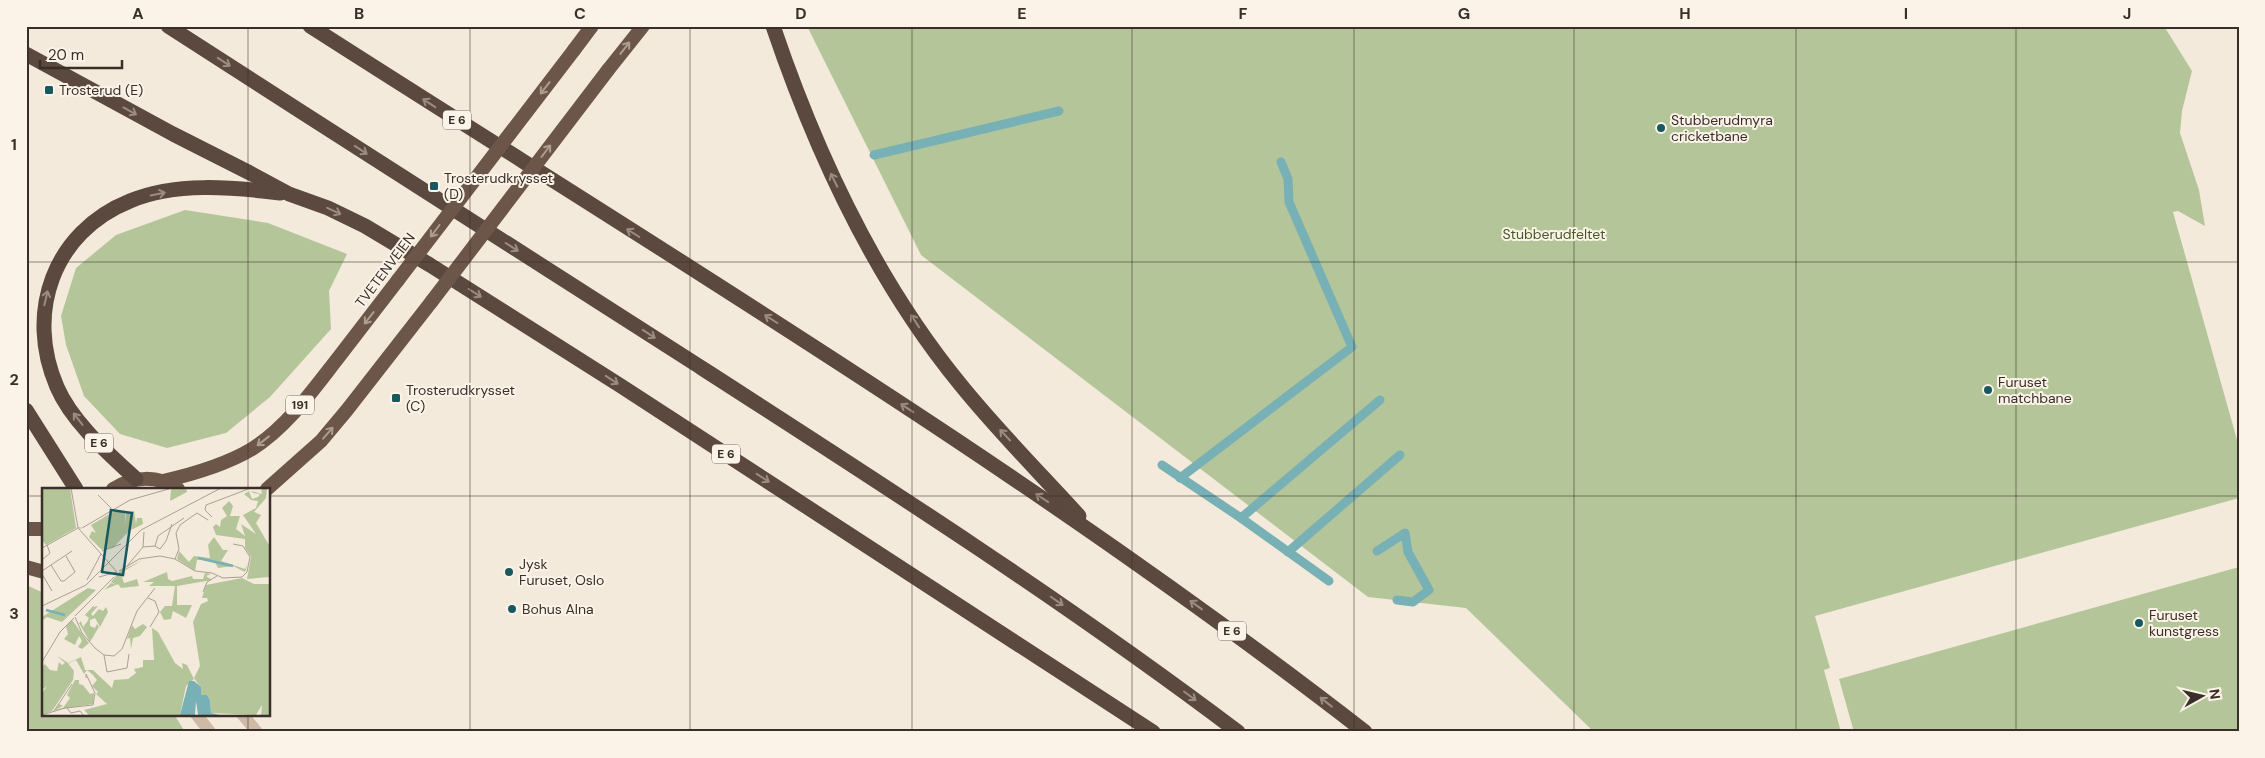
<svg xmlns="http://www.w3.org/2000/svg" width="2265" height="758" font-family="'DM Sans',sans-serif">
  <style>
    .green { fill: #b5c59a }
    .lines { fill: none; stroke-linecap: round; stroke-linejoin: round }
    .stream { stroke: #77b0b5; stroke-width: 9 }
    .tertiary { stroke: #cebaa6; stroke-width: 12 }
    .trunk { stroke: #6c564a; stroke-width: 14 }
    .motorway { stroke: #5b483e; stroke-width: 15 }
    .trunk-bridge { stroke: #6c564a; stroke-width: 14 }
    .oneway { stroke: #ac9d91 }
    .oneway2 { stroke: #9b8c82 }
    .grid { fill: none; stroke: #392e28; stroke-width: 1; stroke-opacity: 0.55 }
    .poi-dot { fill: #18585f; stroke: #fbf3e8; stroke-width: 2 }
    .labels { text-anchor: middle; stroke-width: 4; stroke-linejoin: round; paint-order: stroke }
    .shield { fill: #fbf3e8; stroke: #736962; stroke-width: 1 }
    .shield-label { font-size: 12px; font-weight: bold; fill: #392e28 }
    .poi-label { font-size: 14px; fill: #392e28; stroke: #fbf3e8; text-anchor: start }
    .park-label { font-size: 14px; fill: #465a29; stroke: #fbf3e8 }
    .street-label { font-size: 14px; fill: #392e28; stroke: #fbf3e8 }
    .inset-river { fill: none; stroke: #77b0b5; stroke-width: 2.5 }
    .inset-road { fill: none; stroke: #a99f93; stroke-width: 1 }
    .view { fill: #18585f; fill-opacity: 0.15; stroke: #18585f; stroke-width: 2.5 }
    .inset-edge { fill: none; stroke: #392e28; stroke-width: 2.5 }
    .neatline { fill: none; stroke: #392e28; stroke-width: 2 }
    .grid-label { font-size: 16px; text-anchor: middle; font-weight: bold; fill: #392e28 }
  </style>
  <rect width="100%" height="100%" fill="#f4eadb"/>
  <!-- green -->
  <g class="green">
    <path d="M 807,26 L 2164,26 L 2192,71 L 2182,111 L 2180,133 L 2199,190 L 2205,226 L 2178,211 L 2173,212 L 2239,447 L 2239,498 L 1815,616 L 1830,668 L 1824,670 L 1841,732 L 1594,732 L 1466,608 L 1368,597 L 921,255 Z"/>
    <path d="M 185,210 L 268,223 L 347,254 L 329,291 L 331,329 L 270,397 L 226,433 L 167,448 L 120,434 L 84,396 L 66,345 L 61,316 L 76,268 L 116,235 Z"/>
    <path d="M 2239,567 L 2239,732 L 1854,732 L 1839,679 Z"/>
    <path d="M 26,585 L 44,593 L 44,714 L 174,714 L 185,732 L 26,732 Z"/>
  </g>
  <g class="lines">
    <!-- stream -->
    <g class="stream">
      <path d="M 874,155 L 1059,111"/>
      <path d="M 1162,465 L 1241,518 L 1329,581"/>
      <path d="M 1180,478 L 1352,347 L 1289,202 L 1288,179 L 1281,162"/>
      <path d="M 1241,518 L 1380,400"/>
      <path d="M 1377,551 L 1405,533 L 1408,552 L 1429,590 L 1413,602 L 1397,600"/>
      <path d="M 1288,552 L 1400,455"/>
    </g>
    <!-- tertiary -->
    <g class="tertiary">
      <path d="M 196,714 L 210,732"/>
      <path d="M 242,714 L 257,732"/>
    </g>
    <!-- trunk -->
    <g class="trunk">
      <path d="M 574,50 L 592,26"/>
      <path d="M 608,70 L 643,26"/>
      <path d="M 163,481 C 194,474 225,465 252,449 C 287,427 313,390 338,358 C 358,332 378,306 398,280"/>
      <path d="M 113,489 C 133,476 158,475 178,489"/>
      <path d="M 267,489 L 321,441 L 347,410 L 432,301"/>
      <path d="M 26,529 L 44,529"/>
      <path d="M 26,567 L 44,572"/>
    </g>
    <!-- motorway -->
    <g class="motorway">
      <path d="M 168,26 C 343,139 519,251 694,363 C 879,482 1063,600 1238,732"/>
      <path d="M 310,26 C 666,254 1030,472 1365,732"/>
      <path d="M 773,26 C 816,153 874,279 960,384 C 997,430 1039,472 1079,516"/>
      <path d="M 26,54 L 173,134 L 250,173 L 289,194 L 328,208 L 365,226 L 430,265 L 621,386 L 1153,732"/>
      <path d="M 26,410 L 76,489"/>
      <path d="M 136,479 C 109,454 72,422 57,387 C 25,313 53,232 130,201 C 175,182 232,187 280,193"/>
    </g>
    <!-- trunk-bridge -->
    <g class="trunk-bridge">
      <path d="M 398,280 L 574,50"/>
      <path d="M 432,301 L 608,70"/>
    </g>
  </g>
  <!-- one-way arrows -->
  <defs><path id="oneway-shaft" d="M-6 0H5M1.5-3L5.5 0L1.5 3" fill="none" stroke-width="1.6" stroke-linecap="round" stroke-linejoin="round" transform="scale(1.25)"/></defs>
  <g class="oneway">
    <use href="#oneway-shaft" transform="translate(625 48) rotate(-52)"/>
    <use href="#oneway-shaft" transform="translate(545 88) rotate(128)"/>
    <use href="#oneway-shaft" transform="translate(546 151) rotate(-53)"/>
    <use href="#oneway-shaft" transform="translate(435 231) rotate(127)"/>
    <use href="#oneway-shaft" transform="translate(369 318) rotate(128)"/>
    <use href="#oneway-shaft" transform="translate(328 433) rotate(-49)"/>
    <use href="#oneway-shaft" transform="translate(263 441) rotate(142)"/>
  </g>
  <g class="oneway2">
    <use href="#oneway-shaft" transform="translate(224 62) rotate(33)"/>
    <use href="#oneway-shaft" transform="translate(429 103) rotate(-147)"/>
    <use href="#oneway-shaft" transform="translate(130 111) rotate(29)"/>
    <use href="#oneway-shaft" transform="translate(361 150) rotate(33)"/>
    <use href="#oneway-shaft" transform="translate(834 180) rotate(-116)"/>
    <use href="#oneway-shaft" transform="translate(158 194) rotate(-11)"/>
    <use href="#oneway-shaft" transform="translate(334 211) rotate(25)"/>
    <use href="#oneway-shaft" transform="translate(633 233) rotate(-148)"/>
    <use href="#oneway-shaft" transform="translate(512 247) rotate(32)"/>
    <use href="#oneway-shaft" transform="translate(475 293) rotate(32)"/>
    <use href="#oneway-shaft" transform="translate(46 298) rotate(-77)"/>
    <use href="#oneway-shaft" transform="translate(771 319) rotate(-148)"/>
    <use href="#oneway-shaft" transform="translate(915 321) rotate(-123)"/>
    <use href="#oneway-shaft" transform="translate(649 334) rotate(33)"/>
    <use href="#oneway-shaft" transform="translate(612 380) rotate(33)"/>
    <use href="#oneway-shaft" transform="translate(907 408) rotate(-147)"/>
    <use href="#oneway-shaft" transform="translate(78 419) rotate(-128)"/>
    <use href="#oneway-shaft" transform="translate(1005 435) rotate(-133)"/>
    <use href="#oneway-shaft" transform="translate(763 478) rotate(33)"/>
    <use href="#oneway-shaft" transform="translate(1042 498) rotate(-146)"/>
    <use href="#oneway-shaft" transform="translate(1057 601) rotate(35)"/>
    <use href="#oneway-shaft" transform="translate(1196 605) rotate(-144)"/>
    <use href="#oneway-shaft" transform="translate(1190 696) rotate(37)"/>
    <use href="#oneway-shaft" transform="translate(1326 702) rotate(-142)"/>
  </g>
  <!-- grid -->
  <path class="grid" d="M 248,26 L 248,489M 470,26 L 470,732M 690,26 L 690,732M 912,26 L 912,732M 1132,26 L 1132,732M 1354,26 L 1354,732M 1574,26 L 1574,732M 1796,26 L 1796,732M 2016,26 L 2016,732M 26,262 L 2239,262M 26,496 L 44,496M 269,496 L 2239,496M 248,714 L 248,732"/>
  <!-- markers -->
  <g class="poi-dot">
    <rect x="44" y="85" width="10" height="10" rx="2.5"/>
    <circle cx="1661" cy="128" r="5"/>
    <rect x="429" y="181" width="10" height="10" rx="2.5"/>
    <circle cx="1988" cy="390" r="5"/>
    <rect x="391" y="393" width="10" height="10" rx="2.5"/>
    <circle cx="509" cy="572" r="5"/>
    <circle cx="512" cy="609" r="5"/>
    <circle cx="2139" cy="623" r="5"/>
  </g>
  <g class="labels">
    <!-- shield labels -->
    <g class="shield">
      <rect x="443" y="110.5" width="28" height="19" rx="4"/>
      <rect x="286" y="395.5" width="28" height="19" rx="4"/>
      <rect x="85" y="433.5" width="28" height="19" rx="4"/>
      <rect x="712" y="444.5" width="28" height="19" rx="4"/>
      <rect x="1218" y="621.5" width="28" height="19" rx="4"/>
    </g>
    <g class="shield-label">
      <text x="457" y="124">E 6</text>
      <text x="300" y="409">191</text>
      <text x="99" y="447">E 6</text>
      <text x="726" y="458">E 6</text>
      <text x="1232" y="635">E 6</text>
    </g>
    <!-- poi labels -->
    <g class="poi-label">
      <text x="59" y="95">Trosterud (E)</text>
      <text x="1671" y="125">Stubberudmyra<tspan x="1671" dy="16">cricketbane</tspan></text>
      <text x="444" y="183">Trosterudkrysset<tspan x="444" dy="16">(D)</tspan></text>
      <text x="1998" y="387">Furuset<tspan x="1998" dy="16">matchbane</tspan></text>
      <text x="406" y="395">Trosterudkrysset<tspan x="406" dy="16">(C)</tspan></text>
      <text x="519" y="569">Jysk<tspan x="519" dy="16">Furuset, Oslo</tspan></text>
      <text x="522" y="614">Bohus Alna</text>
      <text x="2149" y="620">Furuset<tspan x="2149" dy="16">kunstgress</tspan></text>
    </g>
    <!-- park labels -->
    <g class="park-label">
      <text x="1554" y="239">Stubberudfeltet</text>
    </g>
    <!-- street labels -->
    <g class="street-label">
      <text transform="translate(385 270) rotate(-53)" y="5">TVETENVEIEN</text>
    </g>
  </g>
  <!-- overview -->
  <g transform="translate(42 488)">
    <rect width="228" height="228" fill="#f4eadb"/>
    <path d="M 0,0 L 28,0 L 34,40 L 4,57 L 0,52 ZM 132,0 L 144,0 L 145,4 L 128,13 L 129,2 ZM 219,0 L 225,0 L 224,10 L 212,24 L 219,27 L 214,35 L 227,57 L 227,89 L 205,91 L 209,69 L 203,60 L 203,51 L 174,47 L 171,39 L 174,36 L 178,39 L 179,32 L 185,28 L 180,20 L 187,13 L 191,18 L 188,28 L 198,28 L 194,41 L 203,48 L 199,36 L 214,46 L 201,27 L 214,20 L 216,13 L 209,12 L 202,6 L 207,3 L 210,11 L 216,9 L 218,6 L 211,5 L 209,3 L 220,6 ZM 92,23 L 94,36 L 95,30 L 100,30 L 101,36 L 87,43 L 71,60 L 60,62 L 47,49 L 50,43 L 54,45 L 49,37 L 71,24 L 83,24 L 84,37 L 84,24 ZM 172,49 L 181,62 L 186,62 L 179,73 L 203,81 L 206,75 L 203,84 L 191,78 L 176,80 L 173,74 L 159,71 L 155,72 L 153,83 L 135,71 L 137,63 L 147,74 L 152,68 L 168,70 L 166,57 ZM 101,72 L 82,83 L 80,89 L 82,95 L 95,91 L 97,98 L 79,100 L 76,96 L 62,102 L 69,95 L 75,97 L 69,94 L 78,83 ZM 125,84 L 126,91 L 130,93 L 150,88 L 151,91 L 161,91 L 163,85 L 169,86 L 164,88 L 170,92 L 135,98 L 135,117 L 150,117 L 144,130 L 131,123 L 129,131 L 122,132 L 118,124 L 123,118 L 130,118 L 133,98 L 107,98 L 112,94 L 101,94 ZM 200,90 L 212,96 L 227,96 L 227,227 L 219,227 L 220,217 L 214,227 L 169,225 L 168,212 L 165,207 L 159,208 L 159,200 L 152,190 L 158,178 L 151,134 L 159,116 L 166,113 L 165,110 L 160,110 L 164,97 ZM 46,100 L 54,102 L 20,134 L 5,129 L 0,133 L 0,129 ZM 52,117 L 51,119 L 56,118 L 49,126 L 51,128 L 57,121 L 61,123 L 64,119 L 66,124 L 58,139 L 53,130 L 48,132 L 48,138 L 53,140 L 55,136 L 57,139 L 48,154 L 37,135 L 39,133 L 41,139 L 45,134 L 47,130 L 43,127 ZM 30,132 L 47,155 L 40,161 L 36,159 L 40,153 L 37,148 L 33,157 L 22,151 L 26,146 L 24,138 ZM 101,136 L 105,139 L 98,148 L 91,150 L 89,161 L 88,150 L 85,151 L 90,137 L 93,141 ZM 110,140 L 116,144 L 133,175 L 141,181 L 140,175 L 145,177 L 152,191 L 144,198 L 138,227 L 47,227 L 42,222 L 65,216 L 54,206 L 56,204 L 50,198 L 55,192 L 51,187 L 45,182 L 42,186 L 34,172 L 27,175 L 31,177 L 26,175 L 39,169 L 43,182 L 51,182 L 70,200 L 72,192 L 86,191 L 94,185 L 92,181 L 101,179 L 101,172 L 112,172 ZM 15,168 L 25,174 L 32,183 L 31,192 L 10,223 L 0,227 L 0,205 L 5,198 L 0,202 L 0,186 L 3,186 L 0,186 L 0,179 L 3,176 L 8,182 L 15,183 L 17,174 L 20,177 L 23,175 ZM 33,192 L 37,192 L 37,196 L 41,197 L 48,206 L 52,205 L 51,216 L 13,222 L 17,216 L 21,218 L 15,221 L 21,220 L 28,210 L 25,207 Z" fill="#b5c59a"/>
    <path d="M 147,193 L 152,193 L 159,199 L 159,207 L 165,207 L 168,212 L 169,225 L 178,227 L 156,227 L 154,213 L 153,227 L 138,227 Z" fill="#77b0b5"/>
    <path class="inset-river" d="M 156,70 L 191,78M 4,122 L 23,127"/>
    <path class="inset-road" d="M 29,0 L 36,40 L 39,40M 56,7 L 69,20M 170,29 L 163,22 L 164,17 L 209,0M 40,40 L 88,12 L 130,0M 37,41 L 75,84M 113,58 L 118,61 L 124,53 L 130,36M 101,59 L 113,58 L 116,48 L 142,30M 0,60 L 36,40M 60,63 L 79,56M 133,71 L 137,61 L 134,45 L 138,37 L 155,25 L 166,32M 0,72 L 8,65 L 5,57M 9,77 L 19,93 L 22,93 L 33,84 L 24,68M 85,78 L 101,59 L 102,44M 0,83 L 30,63M 77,83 L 97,71 L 118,68 L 133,71 L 153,83 L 170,85 L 181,90 L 200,89 L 205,84 L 208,69 L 201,58 L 191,56M 0,86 L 10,103M 57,89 L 75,84M 45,92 L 59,66M 161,104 L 165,94 L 175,88M 106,110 L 113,113 L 117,124 L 108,139M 0,118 L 44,97 L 99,42 L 179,0M 33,128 L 72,89M 33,129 L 40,145 L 53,160 L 62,167 L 72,168 L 80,161 L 95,123 L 113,100M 62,167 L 65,184 L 85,180 L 87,166M 0,174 L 18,144 L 32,130M 25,220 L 29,225 L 38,223 L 42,228M 12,223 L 30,196M 0,227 L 23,220 L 51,217 L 53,205 L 44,186 L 44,190"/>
    <path class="view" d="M 69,22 L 90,25 L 81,87 L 60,84 Z"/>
    <rect width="228" height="228" class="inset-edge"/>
  </g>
  <!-- border -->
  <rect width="2265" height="758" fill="none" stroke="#fbf3e8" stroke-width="55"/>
  <!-- north arrow -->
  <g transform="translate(2202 696) rotate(82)" stroke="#fbf3e8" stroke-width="4" paint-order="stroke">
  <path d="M0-4L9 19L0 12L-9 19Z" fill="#392e28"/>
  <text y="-8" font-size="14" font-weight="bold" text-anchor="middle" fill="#392e28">N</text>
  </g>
  <!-- scale -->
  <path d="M40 60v8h82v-8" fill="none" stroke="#392e28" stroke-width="2.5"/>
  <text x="48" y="60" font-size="15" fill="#392e28" stroke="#fbf3e8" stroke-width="4" paint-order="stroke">20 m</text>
  <rect x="28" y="28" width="2210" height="702" class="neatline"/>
  <g class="grid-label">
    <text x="138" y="19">A</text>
    <text x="359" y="19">B</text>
    <text x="580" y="19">C</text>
    <text x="801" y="19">D</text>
    <text x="1022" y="19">E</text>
    <text x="1243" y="19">F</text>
    <text x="1464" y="19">G</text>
    <text x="1685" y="19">H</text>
    <text x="1906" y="19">I</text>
    <text x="2127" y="19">J</text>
    <text x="14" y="150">1</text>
    <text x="14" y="385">2</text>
    <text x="14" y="619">3</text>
  </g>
</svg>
